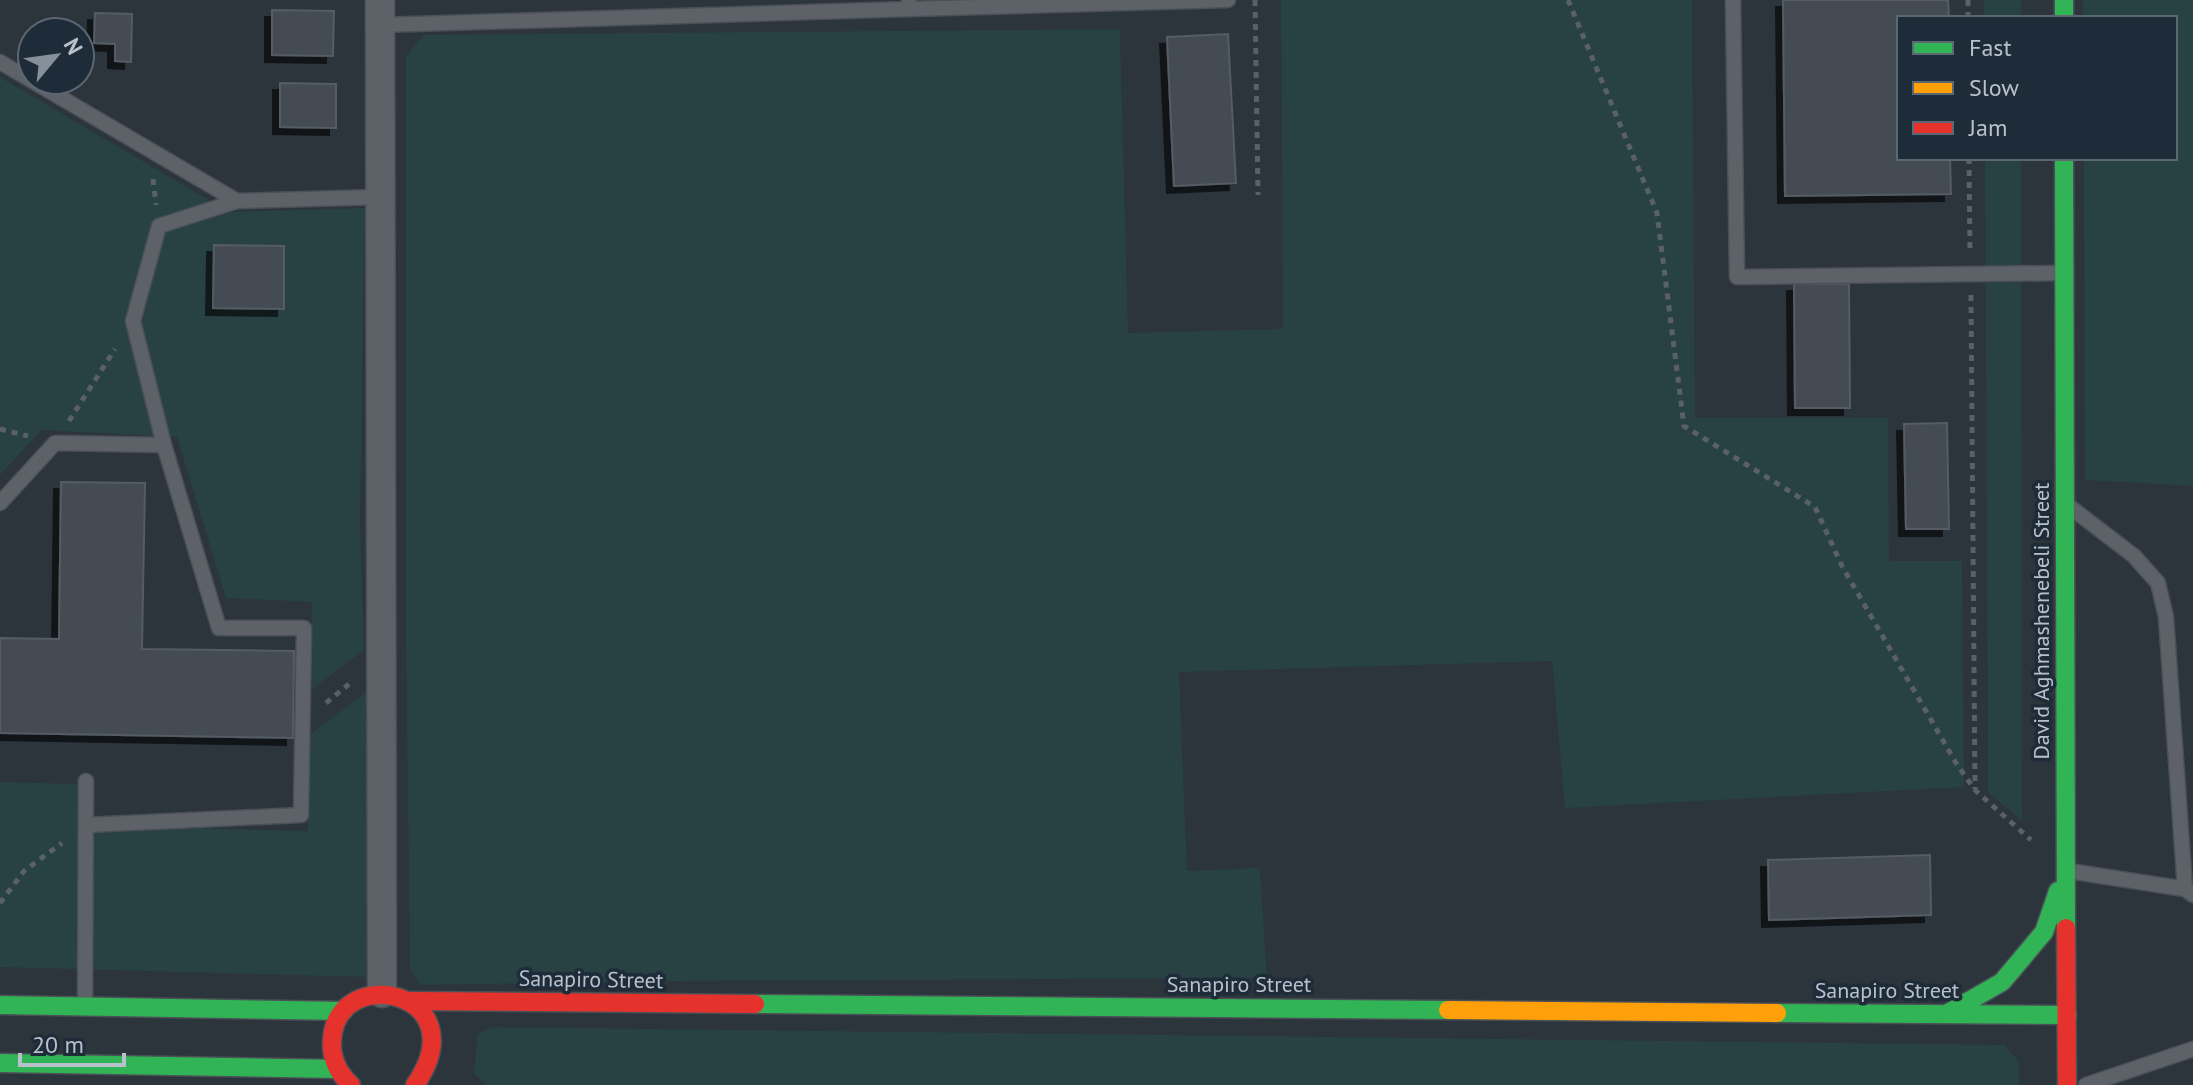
<svg xmlns="http://www.w3.org/2000/svg" width="2193" height="1085" font-family="'PT Sans',sans-serif">
  <style>
    .green { fill: #284143 }
    .building { fill: #444b52; stroke: #545c63; stroke-width: 2; filter: url(#shadow) }
    .lines { fill: none; stroke-linecap: round; stroke-linejoin: round }
    .lane-casing { stroke: #4b5056; stroke-width: 17 }
    .street-casing { stroke: #4b5056; stroke-width: 31 }
    .fast-casing { stroke: #4b5056; stroke-width: 21 }
    .slow-casing { stroke: #4b5056; stroke-width: 21 }
    .jam-casing { stroke: #4b5056; stroke-width: 21 }
    .path { stroke: #5a6166; stroke-width: 5; stroke-dasharray: 6 6; stroke-linecap: butt }
    .lane { stroke: #5d6269; stroke-width: 14 }
    .street { stroke: #5d6269; stroke-width: 28 }
    .fast { stroke: #30b455; stroke-width: 18 }
    .slow { stroke: #ff9f0a; stroke-width: 18 }
    .jam { stroke: #e5322d; stroke-width: 18 }
    .labels { text-anchor: middle; stroke-width: 7; stroke-linejoin: round; paint-order: stroke }
    .street-label { font-size: 22px; fill: #b7c1cc; stroke: #1e2b38 }
  </style>
  <defs>
    <filter id="shadow"><feDropShadow dx="-7" dy="7" stdDeviation="0" flood-color="#0009"/></filter>
  </defs>
  <rect width="100%" height="100%" fill="#2c343c"/>
  <!-- green -->
  <g class="green">
    <path d="M 1281,0 L 1692,0 L 1695,418 L 1888,418 L 1889,561 L 1962,561 L 1964,787 L 1565,808 L 1552,661 L 1179,672 L 1187,871 L 1260,868 L 1267,978 L 679,981 L 421,985 L 410,970 L 406,641 L 406,57 L 423,35 L 1120,29 L 1128,333 L 1283,329 Z"/>
    <rect x="1984" y="0" width="37" height="18"/>
    <path d="M 2083,0 L 2193,0 L 2193,486 L 2085,480 L 2084,158 L 2175,158 L 2175,18 L 2083,18 Z"/>
    <path d="M 0,77 L 229,212 L 365,208 L 360,523 L 364,650 L 312,690 L 312,602 L 226,598 L 177,437 L 42,430 L 0,475 Z"/>
    <path d="M 1985,158 L 2021,158 L 2022,821 L 1988,792 Z"/>
    <path d="M 370,689 L 366,977 L 0,967 L 0,782 L 79,784 L 79,825 L 308,831 L 306,738 Z"/>
    <path d="M 491,1027 L 2005,1045 L 2019,1062 L 2019,1085 L 486,1085 L 474,1073 L 478,1034 Z"/>
  </g>
  <!-- building -->
  <g class="building">
    <path d="M 1783,0 L 1948,0 L 1949,18 L 1899,18 L 1899,158 L 1950,158 L 1951,194 L 1785,196 Z"/>
    <path d="M 272,10 L 334,11 L 333,56 L 272,55 Z"/>
    <path d="M 95,13 L 132,14 L 131,62 L 115,61 L 115,44 L 94,43 Z"/>
    <path d="M 1228,34 L 1236,183 L 1174,186 L 1167,37 Z"/>
    <path d="M 280,83 L 336,84 L 336,128 L 280,127 Z"/>
    <path d="M 214,245 L 284,246 L 284,309 L 213,308 Z"/>
    <path d="M 1794,284 L 1849,284 L 1850,408 L 1795,408 Z"/>
    <path d="M 1947,423 L 1949,529 L 1906,529 L 1904,424 Z"/>
    <path d="M 61,482 L 145,483 L 142,649 L 294,651 L 293,738 L 0,733 L 0,638 L 59,639 Z"/>
    <path d="M 1930,855 L 1931,915 L 1769,920 L 1768,860 Z"/>
  </g>
  <g class="lines">
    <!-- lane casing -->
    <g class="lane-casing">
      <g id="lane">
        <path d="M 1733,0 L 1737,277 L 2063,273"/>
        <path d="M 909,9 L 1228,0"/>
        <path d="M 380,25 L 909,9 L 909,0"/>
        <path d="M 0,62 L 237,201 L 380,197"/>
        <path d="M 0,503 L 55,443 L 164,445"/>
        <path d="M 2070,507 L 2134,556 L 2158,583 L 2166,617 L 2185,889"/>
        <path d="M 86,825 L 301,815 L 304,628 L 219,628 L 164,445 L 133,321 L 159,226 L 237,201"/>
        <path d="M 2069,871 L 2185,889 L 2193,895"/>
        <path d="M 85,1006 L 86,781"/>
        <path d="M 2086,1085 L 2193,1049"/>
      </g>
    </g>
    <!-- street casing -->
    <g class="street-casing">
      <path id="street" d="M 380,0 L 382,993"/>
    </g>
    <!-- fast casing -->
    <g class="fast-casing">
      <g id="fast">
        <path d="M 2064,0 L 2064,18"/>
        <path d="M 2064,158 L 2066,928"/>
        <path d="M 755,1004 L 1448,1010"/>
        <path d="M 0,1005 L 343,1011"/>
        <path d="M 1777,1013 L 2067,1015"/>
        <path d="M 1948,1013 L 2002,982 L 2044,932 L 2058,891"/>
        <path d="M 0,1063 L 337,1069"/>
      </g>
    </g>
    <!-- slow casing -->
    <g class="slow-casing">
      <path id="slow" d="M 1448,1010 L 1777,1013"/>
    </g>
    <!-- jam casing -->
    <g class="jam-casing">
      <g id="jam">
        <path d="M 2066,928 L 2067,1085"/>
        <path d="M 410,1001 L 755,1004"/>
        <path d="M 351,1085 C 338,1073 331,1059 332,1041 C 335,961 480,991 415,1085"/>
      </g>
    </g>
    <!-- path -->
    <g class="path">
      <path d="M 1255,0 L 1258,195"/>
      <path d="M 1568,0 L 1657,213 L 1684,426 L 1815,507 L 1842,566 L 1956,763 L 1975,790 L 2031,840"/>
      <path d="M 1968,0 L 1968,18"/>
      <path d="M 1969,158 L 1970,253"/>
      <path d="M 153,179 L 156,205"/>
      <path d="M 1971,295 L 1975,789"/>
      <path d="M 69,421 L 115,349"/>
      <path d="M 0,429 L 28,436"/>
      <path d="M 326,703 L 349,684"/>
      <path d="M 0,903 L 24,871 L 62,843"/>
    </g>
    <!-- lane -->
    <use href="#lane" class="lane"/>
    <!-- street -->
    <use href="#street" class="street"/>
    <!-- fast -->
    <use href="#fast" class="fast"/>
    <!-- slow -->
    <use href="#slow" class="slow"/>
    <!-- jam -->
    <use href="#jam" class="jam"/>
  </g>
  <g class="labels">
    <!-- street labels -->
    <g class="street-label">
      <text transform="translate(2041 621) rotate(-90)" y="8">David Aghmashenebeli Street</text>
      <text transform="translate(591 979) rotate(1)" y="8">Sanapiro Street</text>
      <text x="1239" y="992">Sanapiro Street</text>
      <text x="1887" y="998">Sanapiro Street</text>
    </g>
  </g>
  <!-- legend -->
  <rect x="1897" y="16" width="280" height="144" fill="#1e2b38" stroke="#5b6773" stroke-width="2"/>
  <rect x="1913" y="42" width="40" height="12" fill="#30b455" stroke="#5b6773" stroke-width="2"/>
  <text x="1969" y="56" font-size="24" fill="#b7c1cc">Fast</text>
  <rect x="1913" y="82" width="40" height="12" fill="#ff9f0a" stroke="#5b6773" stroke-width="2"/>
  <text x="1969" y="96" font-size="24" fill="#b7c1cc">Slow</text>
  <rect x="1913" y="122" width="40" height="12" fill="#e5322d" stroke="#5b6773" stroke-width="2"/>
  <text x="1969" y="136" font-size="24" fill="#b7c1cc">Jam</text>
  <!-- north arrow -->
  <g transform="translate(56 56) rotate(61)"><circle r="38" fill="#1e2b38" stroke="#5b6773" stroke-width="2"/>
  <path d="M0-6L14 30L0 20L-14 30Z" fill="#86909a"/>
  <text y="-12" font-size="22" font-weight="bold" text-anchor="middle" fill="#b7c1cc">N</text>
  </g>
  <!-- scale -->
  <path d="M20 1053v12h104v-12" fill="none" stroke="#b7c1cc" stroke-width="4"/>
  <text x="32" y="1053" font-size="24" fill="#b7c1cc" stroke="#1e2b38" stroke-width="6" paint-order="stroke">20 m</text>
</svg>
